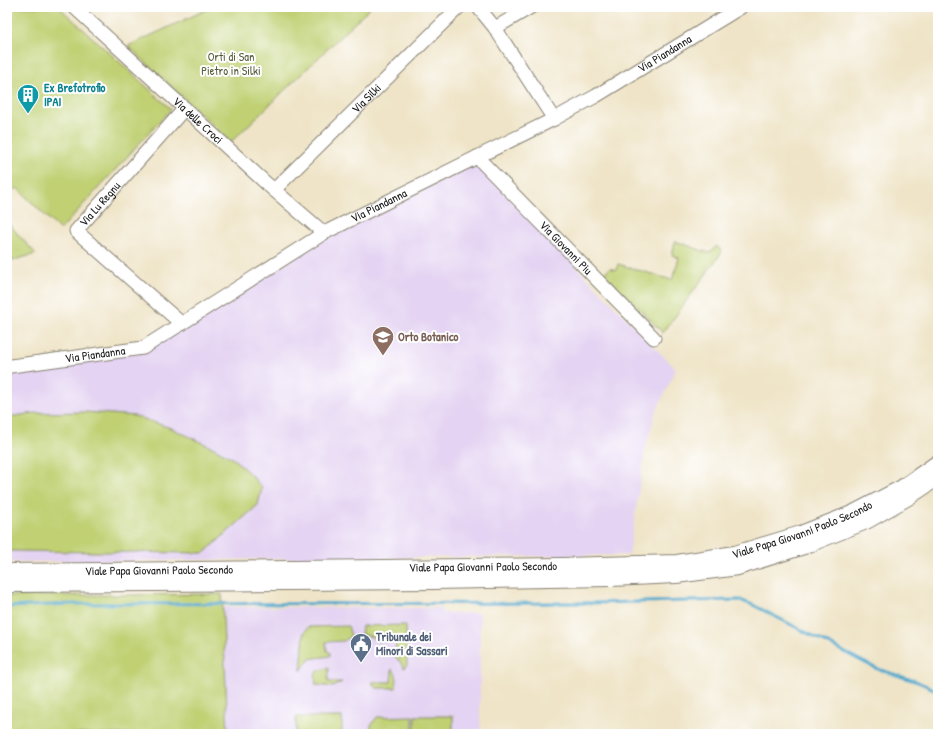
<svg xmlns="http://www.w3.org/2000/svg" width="945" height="741" font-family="'Patrick Hand',sans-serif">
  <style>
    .built { fill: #e4d3f2 }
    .green { fill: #c0d073; stroke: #6e7648 }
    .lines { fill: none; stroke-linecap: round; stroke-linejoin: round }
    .stream { stroke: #51a9ce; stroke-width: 3 }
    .minor-casing { stroke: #868072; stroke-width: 15 }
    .major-casing { stroke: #868072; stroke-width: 18 }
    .minor { stroke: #fff; stroke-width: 13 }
    .major { stroke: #fff; stroke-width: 16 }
    .labels { text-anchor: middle; stroke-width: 4; stroke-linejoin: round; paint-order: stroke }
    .street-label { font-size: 12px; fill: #1c1c1c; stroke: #fff }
    .park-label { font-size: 12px; fill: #555b3a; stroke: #fff }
    .culture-label { font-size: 12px; font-weight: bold; fill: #0d838f; stroke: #fff; text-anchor: start }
    .education-label { font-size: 12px; font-weight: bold; fill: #785e54; stroke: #fff; text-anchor: start }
    .service-label { font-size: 12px; font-weight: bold; fill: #4e5e75; stroke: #fff; text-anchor: start }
  </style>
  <rect width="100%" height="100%" fill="#fff"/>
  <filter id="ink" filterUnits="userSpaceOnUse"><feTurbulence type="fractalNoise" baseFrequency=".025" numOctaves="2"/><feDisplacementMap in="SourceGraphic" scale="8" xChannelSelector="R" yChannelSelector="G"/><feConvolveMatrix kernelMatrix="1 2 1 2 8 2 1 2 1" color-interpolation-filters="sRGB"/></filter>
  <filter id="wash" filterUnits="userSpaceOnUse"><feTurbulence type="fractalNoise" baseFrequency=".012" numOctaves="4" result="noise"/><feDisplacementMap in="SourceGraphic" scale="16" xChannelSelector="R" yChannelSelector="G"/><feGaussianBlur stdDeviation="0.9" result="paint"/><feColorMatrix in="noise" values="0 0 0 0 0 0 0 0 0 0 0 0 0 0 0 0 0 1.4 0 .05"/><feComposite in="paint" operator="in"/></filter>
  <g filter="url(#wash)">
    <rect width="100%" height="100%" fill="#efe4c7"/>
    <!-- built -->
    <g class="built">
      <path d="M 476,164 L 676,369 L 655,414 L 645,450 L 629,555 L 7,562 L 7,375 L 57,368 L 146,347 L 189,326 L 321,241 Z"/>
      <path d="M 223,607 L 441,608 L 442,613 L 480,613 L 480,710 L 481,734 L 228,734 Z"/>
    </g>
    <!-- green -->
    <g class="green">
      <path d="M 7,7 L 59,7 L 171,109 L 60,230 L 17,188 L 7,193 Z"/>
      <path d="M 212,7 L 371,7 L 231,142 L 128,46 Z"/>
      <path d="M 7,222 L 36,254 L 7,262 Z"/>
      <path d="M 675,241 L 709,253 L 717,246 L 722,252 L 663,333 L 604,273 L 610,268 L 616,270 L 618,264 L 672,280 L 679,258 L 672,255 Z"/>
      <path d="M 86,412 L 135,416 L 171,428 L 216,449 L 234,459 L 253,477 L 262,488 L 258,505 L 204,553 L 7,551 L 7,417 L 35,413 Z"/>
      <path d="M 222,594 L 228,734 L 7,734 L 7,596 Z"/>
      <path d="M 406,625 L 407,665 L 404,668 L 400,662 L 393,655 L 395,654 L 396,641 L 376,641 L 372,637 L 361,634 L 362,626 Z"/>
      <path d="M 348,626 L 351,636 L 344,641 L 326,642 L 327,651 L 330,652 L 330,656 L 309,659 L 304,666 L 301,671 L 304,633 L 308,627 Z"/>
      <path d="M 329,668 L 328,682 L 342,682 L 333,687 L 316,685 L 315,674 L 319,670 Z"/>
      <path d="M 392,669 C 398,675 397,680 396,688 L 376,688 L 371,682 L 391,682 Z"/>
      <path d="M 413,716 L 413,734 L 371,734 L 371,725 L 377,717 Z"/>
      <rect x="415" y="716" width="38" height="18"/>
      <rect x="296" y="717" width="46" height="17"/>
    </g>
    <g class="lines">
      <!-- stream -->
      <path class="stream" d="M 7,607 L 72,604 L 589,603 L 740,600 L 755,606 L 875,668 L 918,682 L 938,691"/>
    </g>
  </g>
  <g filter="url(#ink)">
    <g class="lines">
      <!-- minor casing -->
      <g class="minor-casing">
        <g id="minor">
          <path id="s1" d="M 74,7 L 267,184 L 324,233"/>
          <path d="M 478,7 L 495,28 L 548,110 L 554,119"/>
          <path d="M 495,28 L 531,7"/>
          <path id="s2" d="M 477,157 L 654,338"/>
          <path id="s3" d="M 274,190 L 459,7"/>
          <path id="s4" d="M 182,324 L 76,231 L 185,108"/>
          <path id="s5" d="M 7,367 L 11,366 L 143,348 L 324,233 L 554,119 L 596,96 L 741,7"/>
        </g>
      </g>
      <!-- major casing -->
      <g class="major-casing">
        <g id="major">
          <path id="s6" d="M 7,572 L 563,566 L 677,563 L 735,554 L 801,534 L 852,514 L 902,488 L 938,463"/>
          <path d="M 7,584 L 433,581 L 611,578 L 676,575 L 738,567 L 804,546 L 866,521 L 908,497 L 938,477"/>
        </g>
      </g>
      <!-- minor -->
      <use href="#minor" class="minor"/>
      <!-- major -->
      <use href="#major" class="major"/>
    </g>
  </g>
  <!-- icons -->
  <defs>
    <g id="building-pin" transform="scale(1.15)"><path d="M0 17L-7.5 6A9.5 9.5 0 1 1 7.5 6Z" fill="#0f9aa8" stroke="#fff"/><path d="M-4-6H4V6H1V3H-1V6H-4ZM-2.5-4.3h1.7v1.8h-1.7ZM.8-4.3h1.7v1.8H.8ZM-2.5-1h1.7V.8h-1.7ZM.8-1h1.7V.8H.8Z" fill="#fff"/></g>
    <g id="university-pin" transform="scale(1.15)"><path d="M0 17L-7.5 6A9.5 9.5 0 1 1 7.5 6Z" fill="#8d6e63" stroke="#fff"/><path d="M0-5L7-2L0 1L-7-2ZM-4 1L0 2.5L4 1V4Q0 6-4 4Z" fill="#fff"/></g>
    <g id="civic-pin" transform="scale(1.15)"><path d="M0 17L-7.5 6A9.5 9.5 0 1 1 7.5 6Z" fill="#5c6f8a" stroke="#fff"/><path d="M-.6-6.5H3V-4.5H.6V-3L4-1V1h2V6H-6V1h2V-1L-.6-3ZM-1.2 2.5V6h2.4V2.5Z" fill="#fff"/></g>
  </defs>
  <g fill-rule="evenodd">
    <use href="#building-pin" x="28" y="95"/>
    <use href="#university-pin" x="383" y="337"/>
    <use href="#civic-pin" x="361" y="644"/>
  </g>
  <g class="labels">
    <!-- street labels -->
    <g class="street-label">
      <text dy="4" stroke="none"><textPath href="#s5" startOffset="737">Via Piandanna</textPath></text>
      <text dy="4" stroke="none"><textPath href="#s3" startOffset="130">Via Silki</textPath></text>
      <text dy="4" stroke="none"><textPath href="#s1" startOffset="168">Via delle Croci</textPath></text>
      <text dy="4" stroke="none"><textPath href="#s4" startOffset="177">Via Lu Regnu</textPath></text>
      <text dy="4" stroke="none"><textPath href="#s5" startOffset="413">Via Piandanna</textPath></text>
      <text dy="4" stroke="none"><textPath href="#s2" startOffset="127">Via Giovanni Piu</textPath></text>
      <text dy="4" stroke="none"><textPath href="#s5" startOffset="89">Via Piandanna</textPath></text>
      <text dy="4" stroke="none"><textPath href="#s6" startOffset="800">Viale Papa Giovanni Paolo Secondo</textPath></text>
      <text dy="4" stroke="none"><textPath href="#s6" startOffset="476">Viale Papa Giovanni Paolo Secondo</textPath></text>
      <text dy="4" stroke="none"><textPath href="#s6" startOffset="152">Viale Papa Giovanni Paolo Secondo</textPath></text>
    </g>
    <!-- park labels -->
    <g class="park-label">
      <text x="231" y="61">Orti di San<tspan x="231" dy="14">Pietro in Silki</tspan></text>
    </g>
    <!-- culture labels -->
    <g class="culture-label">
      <text x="44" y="92">Ex Brefotrofio<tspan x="44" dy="14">IPAI</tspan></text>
    </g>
    <!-- education labels -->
    <g class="education-label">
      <text x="398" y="341">Orto Botanico</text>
    </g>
    <!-- service labels -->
    <g class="service-label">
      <text x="376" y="641">Tribunale dei<tspan x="376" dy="14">Minori di Sassari</tspan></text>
    </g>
  </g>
  <!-- margin -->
  <rect width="945" height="741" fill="none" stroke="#fff" stroke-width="24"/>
</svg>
